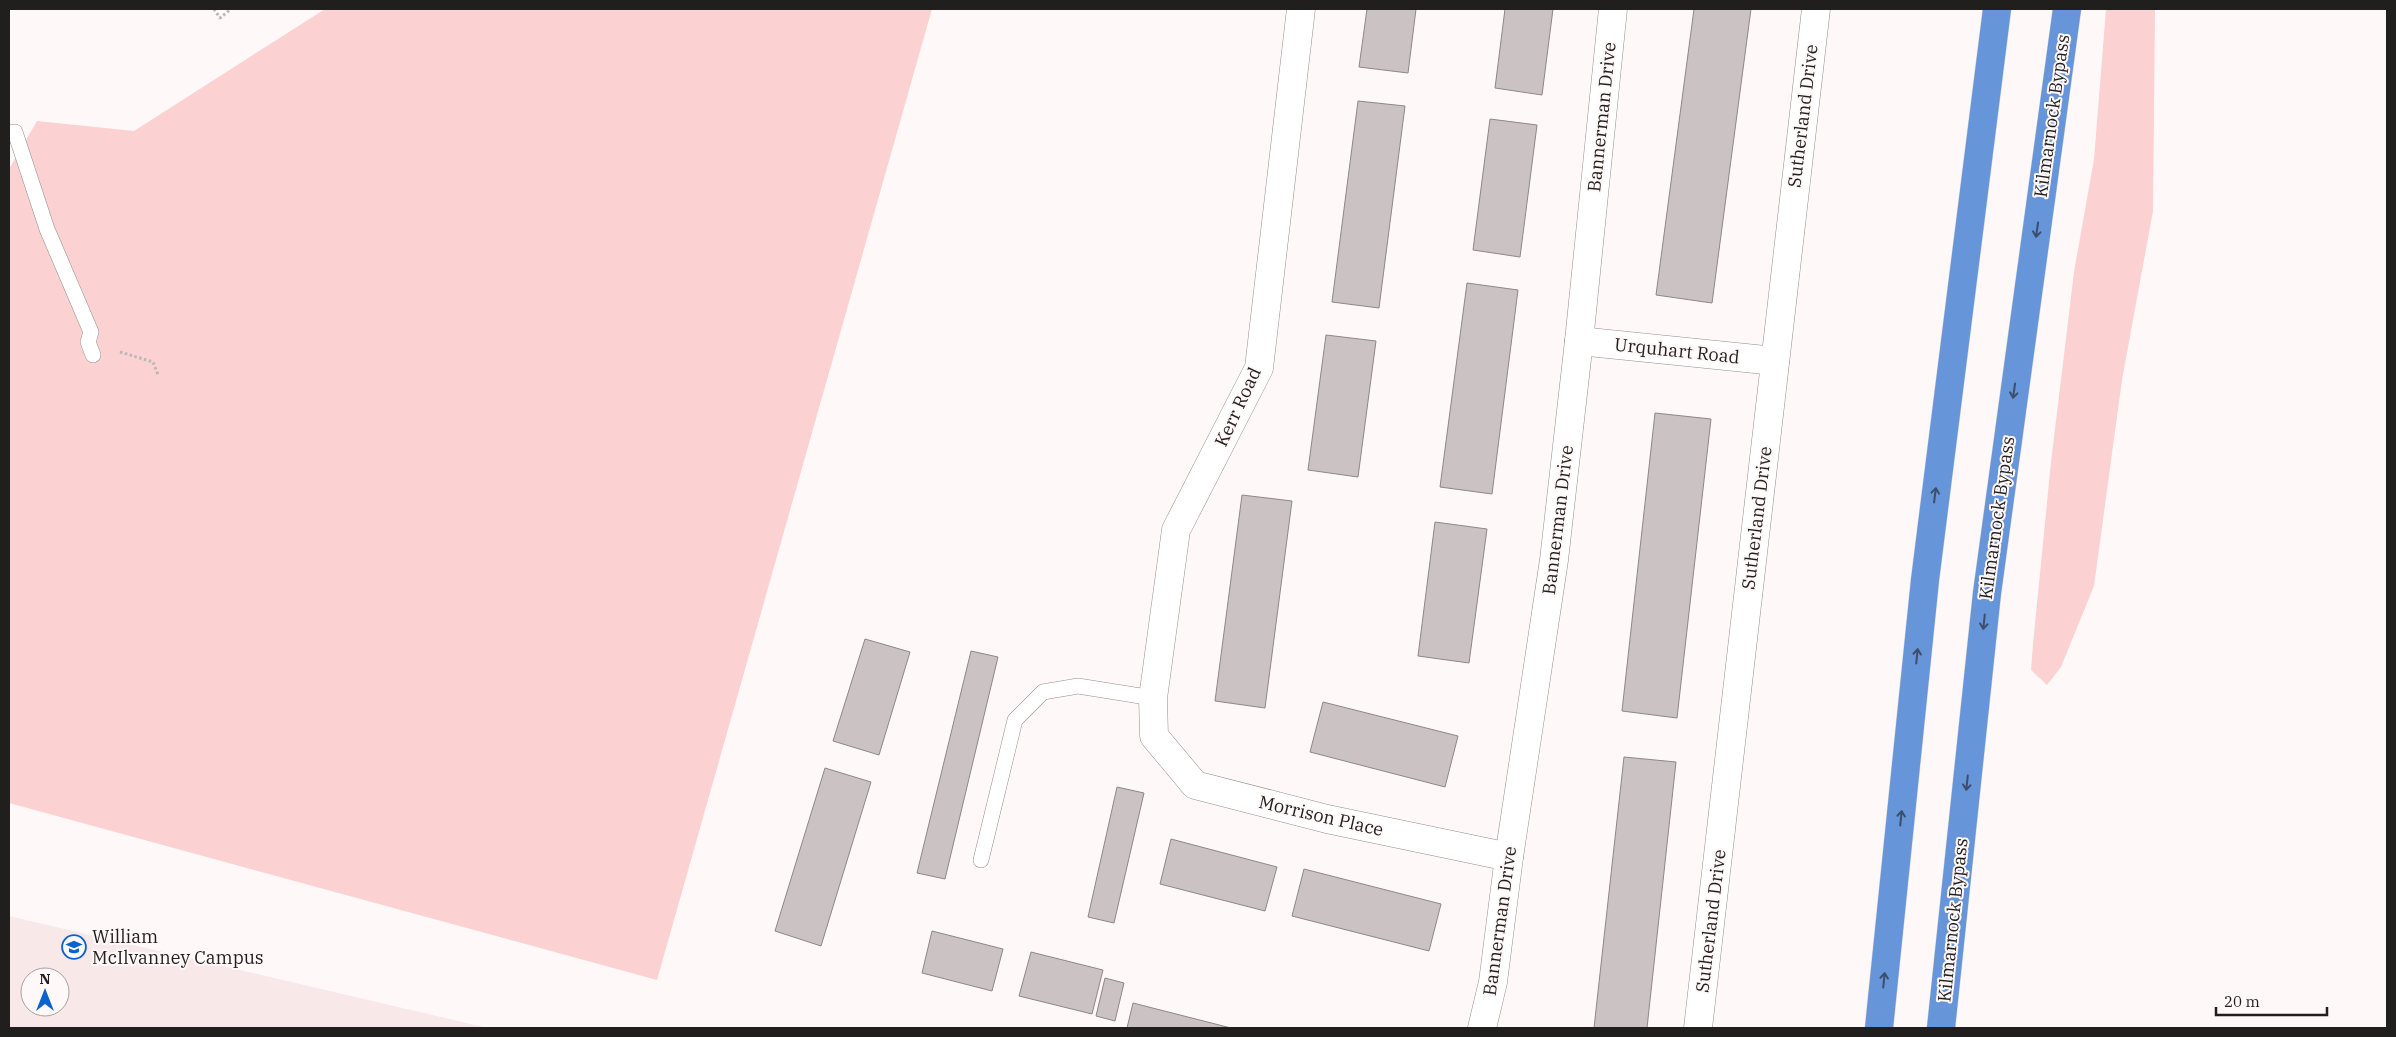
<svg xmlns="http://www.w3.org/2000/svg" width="2396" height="1037" font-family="'IBM Plex Serif',serif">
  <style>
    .built { fill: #f9e8e8; fill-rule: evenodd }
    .green { fill: #fbd2d1 }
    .building { fill: #cbc3c3; stroke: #8e8787 }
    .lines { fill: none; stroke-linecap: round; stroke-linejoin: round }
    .lane-casing { stroke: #948d8d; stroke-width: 16 }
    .street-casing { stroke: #948d8d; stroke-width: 29 }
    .highway-casing { stroke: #d7d7d6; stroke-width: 29 }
    .path { stroke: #bcb6b6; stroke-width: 3; stroke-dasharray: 2.5 2.5; stroke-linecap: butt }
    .lane { stroke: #fff; stroke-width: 15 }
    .street { stroke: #fff; stroke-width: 28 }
    .highway { stroke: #6695da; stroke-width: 28 }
    .oneway { stroke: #3d4e69 }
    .labels { text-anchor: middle; stroke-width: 4; stroke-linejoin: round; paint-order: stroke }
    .street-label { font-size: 18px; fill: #211f1e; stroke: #fff8f8 }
    .poi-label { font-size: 18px; fill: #211f1e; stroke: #fff8f8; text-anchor: start }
  </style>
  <rect width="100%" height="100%" fill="#fff8f8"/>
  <!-- built -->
  <path class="built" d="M 9,916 L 488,1028 L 9,1028 ZM 30,977 L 60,977 L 60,1007 L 30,1007 Z"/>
  <!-- green -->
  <g class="green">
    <path d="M 325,9 L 932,9 L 657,980 L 9,803 L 9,169 L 37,121 L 134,131 Z"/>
    <path d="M 2106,9 L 2155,9 L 2153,211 L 2122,380 L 2094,586 L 2061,667 L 2047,685 L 2031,670 L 2033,644 L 2051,462 L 2074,272 L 2094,159 Z"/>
  </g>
  <!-- building -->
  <g class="building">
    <path d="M 1367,9 L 1416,9 L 1408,73 L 1359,67 Z"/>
    <path d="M 1505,9 L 1553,9 L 1542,95 L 1495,88 Z"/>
    <path d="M 1694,9 L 1751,9 L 1712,303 L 1656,295 Z"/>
    <path d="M 1358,101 L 1405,106 L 1379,308 L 1332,302 Z"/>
    <path d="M 1490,119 L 1537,125 L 1520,257 L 1473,250 Z"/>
    <path d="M 1467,283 L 1518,290 L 1492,494 L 1440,487 Z"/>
    <path d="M 1326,335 L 1376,341 L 1358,477 L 1308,470 Z"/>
    <path d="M 1655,413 L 1711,419 L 1677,718 L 1622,711 Z"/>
    <path d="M 1242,495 L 1292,501 L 1265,708 L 1215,701 Z"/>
    <path d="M 1435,522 L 1487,529 L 1469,663 L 1418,656 Z"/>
    <path d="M 865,639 L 910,652 L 879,755 L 833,741 Z"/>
    <path d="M 971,651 L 998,657 L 945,879 L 917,873 Z"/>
    <path d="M 1323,702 L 1458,736 L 1445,787 L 1310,752 Z"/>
    <path d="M 1624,757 L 1676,762 L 1647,1028 L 1594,1028 Z"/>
    <path d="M 825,768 L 871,782 L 821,946 L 775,931 Z"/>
    <path d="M 1117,787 L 1144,793 L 1114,923 L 1088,917 Z"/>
    <path d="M 1171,839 L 1277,867 L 1265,911 L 1160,884 Z"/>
    <path d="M 1304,869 L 1441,904 L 1429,951 L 1292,916 Z"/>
    <path d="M 932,931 L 1003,949 L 992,991 L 922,973 Z"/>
    <path d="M 1031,952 L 1103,970 L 1092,1014 L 1019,996 Z"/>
    <path d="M 1105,978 L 1124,983 L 1115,1021 L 1096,1016 Z"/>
    <path d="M 1133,1003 L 1231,1028 L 1127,1028 Z"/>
  </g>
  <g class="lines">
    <!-- lane casing -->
    <g class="lane-casing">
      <g id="lane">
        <path d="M 9,133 L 15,132 L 47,229 L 91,332 L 88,342 L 93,355"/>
        <path d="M 981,860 L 1015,720 L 1043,692 L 1078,686 L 1153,698"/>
      </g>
    </g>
    <!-- street casing -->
    <g class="street-casing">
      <g id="street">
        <path d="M 1301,9 L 1259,368 L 1176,530 L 1153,698 L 1154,736 L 1195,785 L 1327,819 L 1509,857"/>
        <path d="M 1579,341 L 1775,361"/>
        <path d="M 1482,1028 L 1493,982 L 1509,857 L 1554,560 L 1579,341 L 1613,9"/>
        <path d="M 1698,1028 L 1816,9"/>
      </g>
    </g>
    <!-- highway casing -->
    <g class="highway-casing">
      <g id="highway">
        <path d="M 1879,1028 L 1925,580 L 1997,9"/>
        <path d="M 1941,1028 L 1987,593 L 2067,9"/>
      </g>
    </g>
    <!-- path -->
    <g class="path">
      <path d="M 214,9 L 220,18 L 231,9"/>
      <path d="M 120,352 L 153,362 L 158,375"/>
    </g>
    <!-- lane -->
    <use href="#lane" class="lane"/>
    <!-- street -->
    <use href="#street" class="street"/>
    <!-- highway -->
    <use href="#highway" class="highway"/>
  </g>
  <!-- one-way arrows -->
  <defs><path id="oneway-shaft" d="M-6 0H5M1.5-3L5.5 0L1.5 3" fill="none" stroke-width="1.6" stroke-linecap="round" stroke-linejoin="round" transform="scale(1.25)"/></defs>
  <g class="oneway">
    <use href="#oneway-shaft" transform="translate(2037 230) rotate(98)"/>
    <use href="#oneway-shaft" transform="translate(2014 391) rotate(98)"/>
    <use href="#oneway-shaft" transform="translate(1935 495) rotate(-83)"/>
    <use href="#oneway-shaft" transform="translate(1984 622) rotate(96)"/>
    <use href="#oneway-shaft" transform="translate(1917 656) rotate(-84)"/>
    <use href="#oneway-shaft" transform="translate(1967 783) rotate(96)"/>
    <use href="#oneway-shaft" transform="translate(1901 818) rotate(-84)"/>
    <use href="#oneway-shaft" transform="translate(1884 980) rotate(-84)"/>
  </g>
  <!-- icons -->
  <defs>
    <g id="school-ring" transform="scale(1.25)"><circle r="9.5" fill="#fff8f8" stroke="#0c62cc" stroke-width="1.5"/><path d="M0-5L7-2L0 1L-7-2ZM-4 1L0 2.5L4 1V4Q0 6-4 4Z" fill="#0c62cc"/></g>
  </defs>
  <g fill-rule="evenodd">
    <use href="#school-ring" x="74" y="947"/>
  </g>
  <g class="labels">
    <!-- street labels -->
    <g class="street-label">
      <text transform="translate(1803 116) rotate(-83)" y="6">Sutherland Drive</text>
      <text transform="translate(2052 116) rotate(-82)" y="6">Kilmarnock Bypass</text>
      <text transform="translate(1602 117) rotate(-84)" y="6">Bannerman Drive</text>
      <text transform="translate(1677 351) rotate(6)" y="6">Urquhart Road</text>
      <text transform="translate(1238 407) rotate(-65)" y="6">Kerr Road</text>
      <text transform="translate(1757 518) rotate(-83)" y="6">Sutherland Drive</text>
      <text transform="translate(1997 518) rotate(-82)" y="6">Kilmarnock Bypass</text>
      <text transform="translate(1558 520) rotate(-83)" y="6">Bannerman Drive</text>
      <text transform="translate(1321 816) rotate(13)" y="6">Morrison Place</text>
      <text transform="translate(1953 920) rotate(-84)" y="6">Kilmarnock Bypass</text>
      <text transform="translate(1500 921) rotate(-82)" y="6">Bannerman Drive</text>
      <text transform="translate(1711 921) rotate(-83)" y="6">Sutherland Drive</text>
    </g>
    <!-- poi labels -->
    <g class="poi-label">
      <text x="92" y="943">William<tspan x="92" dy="21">McIlvanney Campus</tspan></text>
    </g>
  </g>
  <!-- border -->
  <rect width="2396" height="1037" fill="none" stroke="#211f1e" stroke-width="20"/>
  <!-- north arrow -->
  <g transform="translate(45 992)"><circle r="24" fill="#fff8f8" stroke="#a6a1a1"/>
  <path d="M0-4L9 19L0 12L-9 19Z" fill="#0c62cc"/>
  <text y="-8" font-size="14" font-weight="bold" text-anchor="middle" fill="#211f1e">N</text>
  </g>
  <!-- scale -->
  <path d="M2216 1007v8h111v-8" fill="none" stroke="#211f1e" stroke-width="2.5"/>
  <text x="2224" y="1007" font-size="15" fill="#211f1e" stroke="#fff8f8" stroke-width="4" paint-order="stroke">20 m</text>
</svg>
